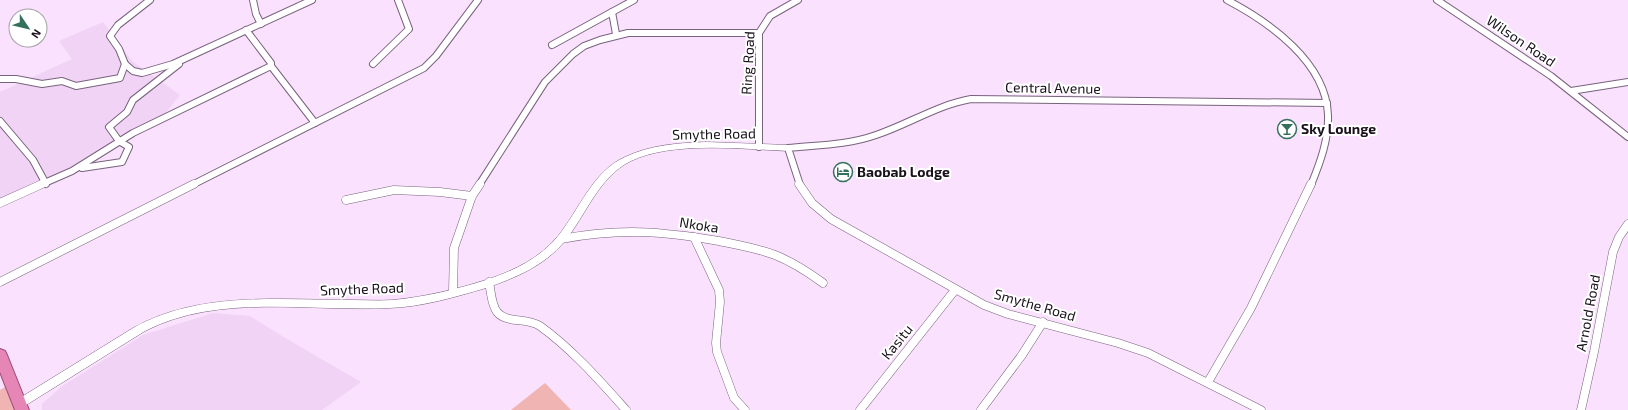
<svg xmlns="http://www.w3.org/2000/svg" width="1628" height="410" font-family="'Exo 2',sans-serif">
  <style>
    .built { fill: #f1d3f6 }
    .green { fill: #f0b5b2 }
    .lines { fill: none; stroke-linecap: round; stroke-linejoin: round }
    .minor-far1-casing { stroke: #78637c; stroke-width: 8 }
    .minor-casing { stroke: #78637c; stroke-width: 9 }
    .tertiary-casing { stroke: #78637c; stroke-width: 1 }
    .trunk-casing { stroke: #9a4a73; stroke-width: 2 }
    .minor-far1 { stroke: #fff; stroke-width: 6 }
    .minor { stroke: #fff; stroke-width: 8 }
    .tertiary { fill: #fff; fill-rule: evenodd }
    .trunk { fill: #e686b6; fill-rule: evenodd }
    .labels { text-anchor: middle; stroke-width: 4; stroke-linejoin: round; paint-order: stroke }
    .street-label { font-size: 14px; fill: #19111b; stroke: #fff }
    .poi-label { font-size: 14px; font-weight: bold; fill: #19111b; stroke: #fff; text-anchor: start }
  </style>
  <rect width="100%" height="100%" fill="#fae1fe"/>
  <!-- built -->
  <g class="built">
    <path d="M 103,22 L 132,61 L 180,95 L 164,115 L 65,176 L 0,205 L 0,92 L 72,59 L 59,41 Z"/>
    <path d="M 213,313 L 250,316 L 282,336 L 361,382 L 322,410 L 42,410 L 42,404 L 61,387 L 143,335 Z"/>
  </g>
  <!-- green -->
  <g class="green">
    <path d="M 545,383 L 571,410 L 511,410 Z"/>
    <path d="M 5,387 L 14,410 L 0,410 L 0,390 Z"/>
  </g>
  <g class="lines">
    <!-- minor-far1 casing -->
    <g class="minor-far1-casing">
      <g id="minor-far1">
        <path d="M 150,0 L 118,25 L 110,36 L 119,49 L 125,64 L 133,71 L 142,73 L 173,64 L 312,0"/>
        <path d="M 253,0 L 256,14 L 261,24"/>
        <path d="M 1227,0 C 1269,22 1326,62 1328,115 C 1329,139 1320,163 1311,185"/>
        <path d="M 1437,0 L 1551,76 L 1628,137"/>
        <path d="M 612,12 L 634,0"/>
        <path d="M 552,45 L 612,12 L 616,34"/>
        <path d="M 373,64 L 409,29 L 398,0"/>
        <path d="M 271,66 L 315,123"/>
        <path d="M 0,79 L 16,79 L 42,84 L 62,81 L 76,86 L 120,78 L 125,64"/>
        <path d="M 1571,91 L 1628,82"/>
        <path d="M 0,121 L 33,160 L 46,184"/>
        <path d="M 759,147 L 759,33 L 770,16 L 798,0"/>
        <path d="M 82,168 L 122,162 L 129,147 L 119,141 L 109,127 L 127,112 L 133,100 L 179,64"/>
        <path d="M 40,185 L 72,171 L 133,133 L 271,66 L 271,63 L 246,30"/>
        <path d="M 192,185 L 424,68 L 436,56 L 478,0"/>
        <path d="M 479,185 L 545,82 L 573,54 L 584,46 L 600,40 L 628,33 L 759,33"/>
        <path d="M 800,185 L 788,148 C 818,145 848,145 876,135 C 909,124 937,105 971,99 L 1327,103"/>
      </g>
    </g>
    <!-- minor casing -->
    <g class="minor-casing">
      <g id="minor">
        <path d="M 799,184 L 812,203 L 831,219 L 984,305 L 1008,314 L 1118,343 L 1148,353 L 1261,410"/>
        <path d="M 346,200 L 394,190 L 440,192 L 472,196"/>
        <path d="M 0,203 L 42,184"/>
        <path d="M 694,237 L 719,290 L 720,302 L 716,343 L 717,352 L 734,398 L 745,410"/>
        <path d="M 561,239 C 620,228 660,231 719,241 C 738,245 757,248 775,255 C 793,262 808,272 823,283"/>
        <path d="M 0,282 L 194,184"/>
        <path d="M 489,282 C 491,291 491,304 497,312 C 507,324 527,317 540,326 C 572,349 600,381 626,410"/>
        <path d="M 453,292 L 454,248 L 472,196 L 480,184"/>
        <path d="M 1208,382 L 1251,308 L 1311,184"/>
        <path d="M 860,410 L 955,290"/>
        <path d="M 981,410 L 1022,355 L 1043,322"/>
        <path d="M 1581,410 L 1594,352 L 1613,252 L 1619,237 L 1628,224"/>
      </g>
    </g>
    <!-- tertiary casing -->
    <g class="tertiary-casing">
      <path id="tertiary" d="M 706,142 L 788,145 L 792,148 L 788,151 C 742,149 672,141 631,161 C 598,177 586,216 564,242 C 544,266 515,278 486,288 C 455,297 422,307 389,308 C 311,312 218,293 145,331 L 23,407 L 19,409 L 15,407 L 14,404 L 15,401 L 133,328 C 199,291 279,300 351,300 C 365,300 379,301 393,300 C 425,297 458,289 489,279 C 515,270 540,258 558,236 C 579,210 593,171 625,157 C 650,145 678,143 706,142 Z"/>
    </g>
    <!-- trunk casing -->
    <g class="trunk-casing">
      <path id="trunk" d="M 0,349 L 5,351 L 7,355 L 29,410 L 15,410 L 0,372 Z"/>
    </g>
    <!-- minor-far1 -->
    <use href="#minor-far1" class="minor-far1"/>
    <!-- minor -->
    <use href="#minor" class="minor"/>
    <!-- tertiary -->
    <use href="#tertiary" class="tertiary"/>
    <!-- trunk -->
    <use href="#trunk" class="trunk"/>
  </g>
  <!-- icons -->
  <defs>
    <g id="bar-ring" transform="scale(1)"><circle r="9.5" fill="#fff" stroke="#34715c" stroke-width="1.5"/><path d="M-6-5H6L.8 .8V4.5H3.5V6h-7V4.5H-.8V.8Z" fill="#34715c"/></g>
    <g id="hotel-ring" transform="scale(1)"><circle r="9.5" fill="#fff" stroke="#34715c" stroke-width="1.5"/><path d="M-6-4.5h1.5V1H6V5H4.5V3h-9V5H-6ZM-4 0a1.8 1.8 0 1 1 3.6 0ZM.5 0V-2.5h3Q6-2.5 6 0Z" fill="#34715c"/></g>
  </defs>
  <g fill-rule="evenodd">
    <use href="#bar-ring" x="1287" y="129"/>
    <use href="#hotel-ring" x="843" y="172"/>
  </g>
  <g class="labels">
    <!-- street labels -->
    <g class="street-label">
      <text transform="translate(1521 41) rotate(34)" y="5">Wilson Road</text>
      <text transform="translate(748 63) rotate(-87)" y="5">Ring Road</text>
      <text transform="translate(1053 88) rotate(1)" y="5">Central Avenue</text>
      <text transform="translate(714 134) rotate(-1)" y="5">Smythe Road</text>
      <text transform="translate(699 225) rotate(9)" y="5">Nkoka</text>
      <text transform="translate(362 289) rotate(-2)" y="5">Smythe Road</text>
      <text transform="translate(1035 305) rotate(16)" y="5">Smythe Road</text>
      <text transform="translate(1588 313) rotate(-79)" y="5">Arnold Road</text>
      <text transform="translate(897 342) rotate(-51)" y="5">Kasitu</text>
    </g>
    <!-- poi labels -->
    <g class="poi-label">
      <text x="1301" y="134">Sky Lounge</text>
      <text x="857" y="177">Baobab Lodge</text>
    </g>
  </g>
  <!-- north arrow -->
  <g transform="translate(28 28) rotate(125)"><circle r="19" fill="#ffffff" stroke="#a3a0a4"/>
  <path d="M0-3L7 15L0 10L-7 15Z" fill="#34715c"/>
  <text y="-6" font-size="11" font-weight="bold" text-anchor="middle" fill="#19111b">N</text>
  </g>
</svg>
